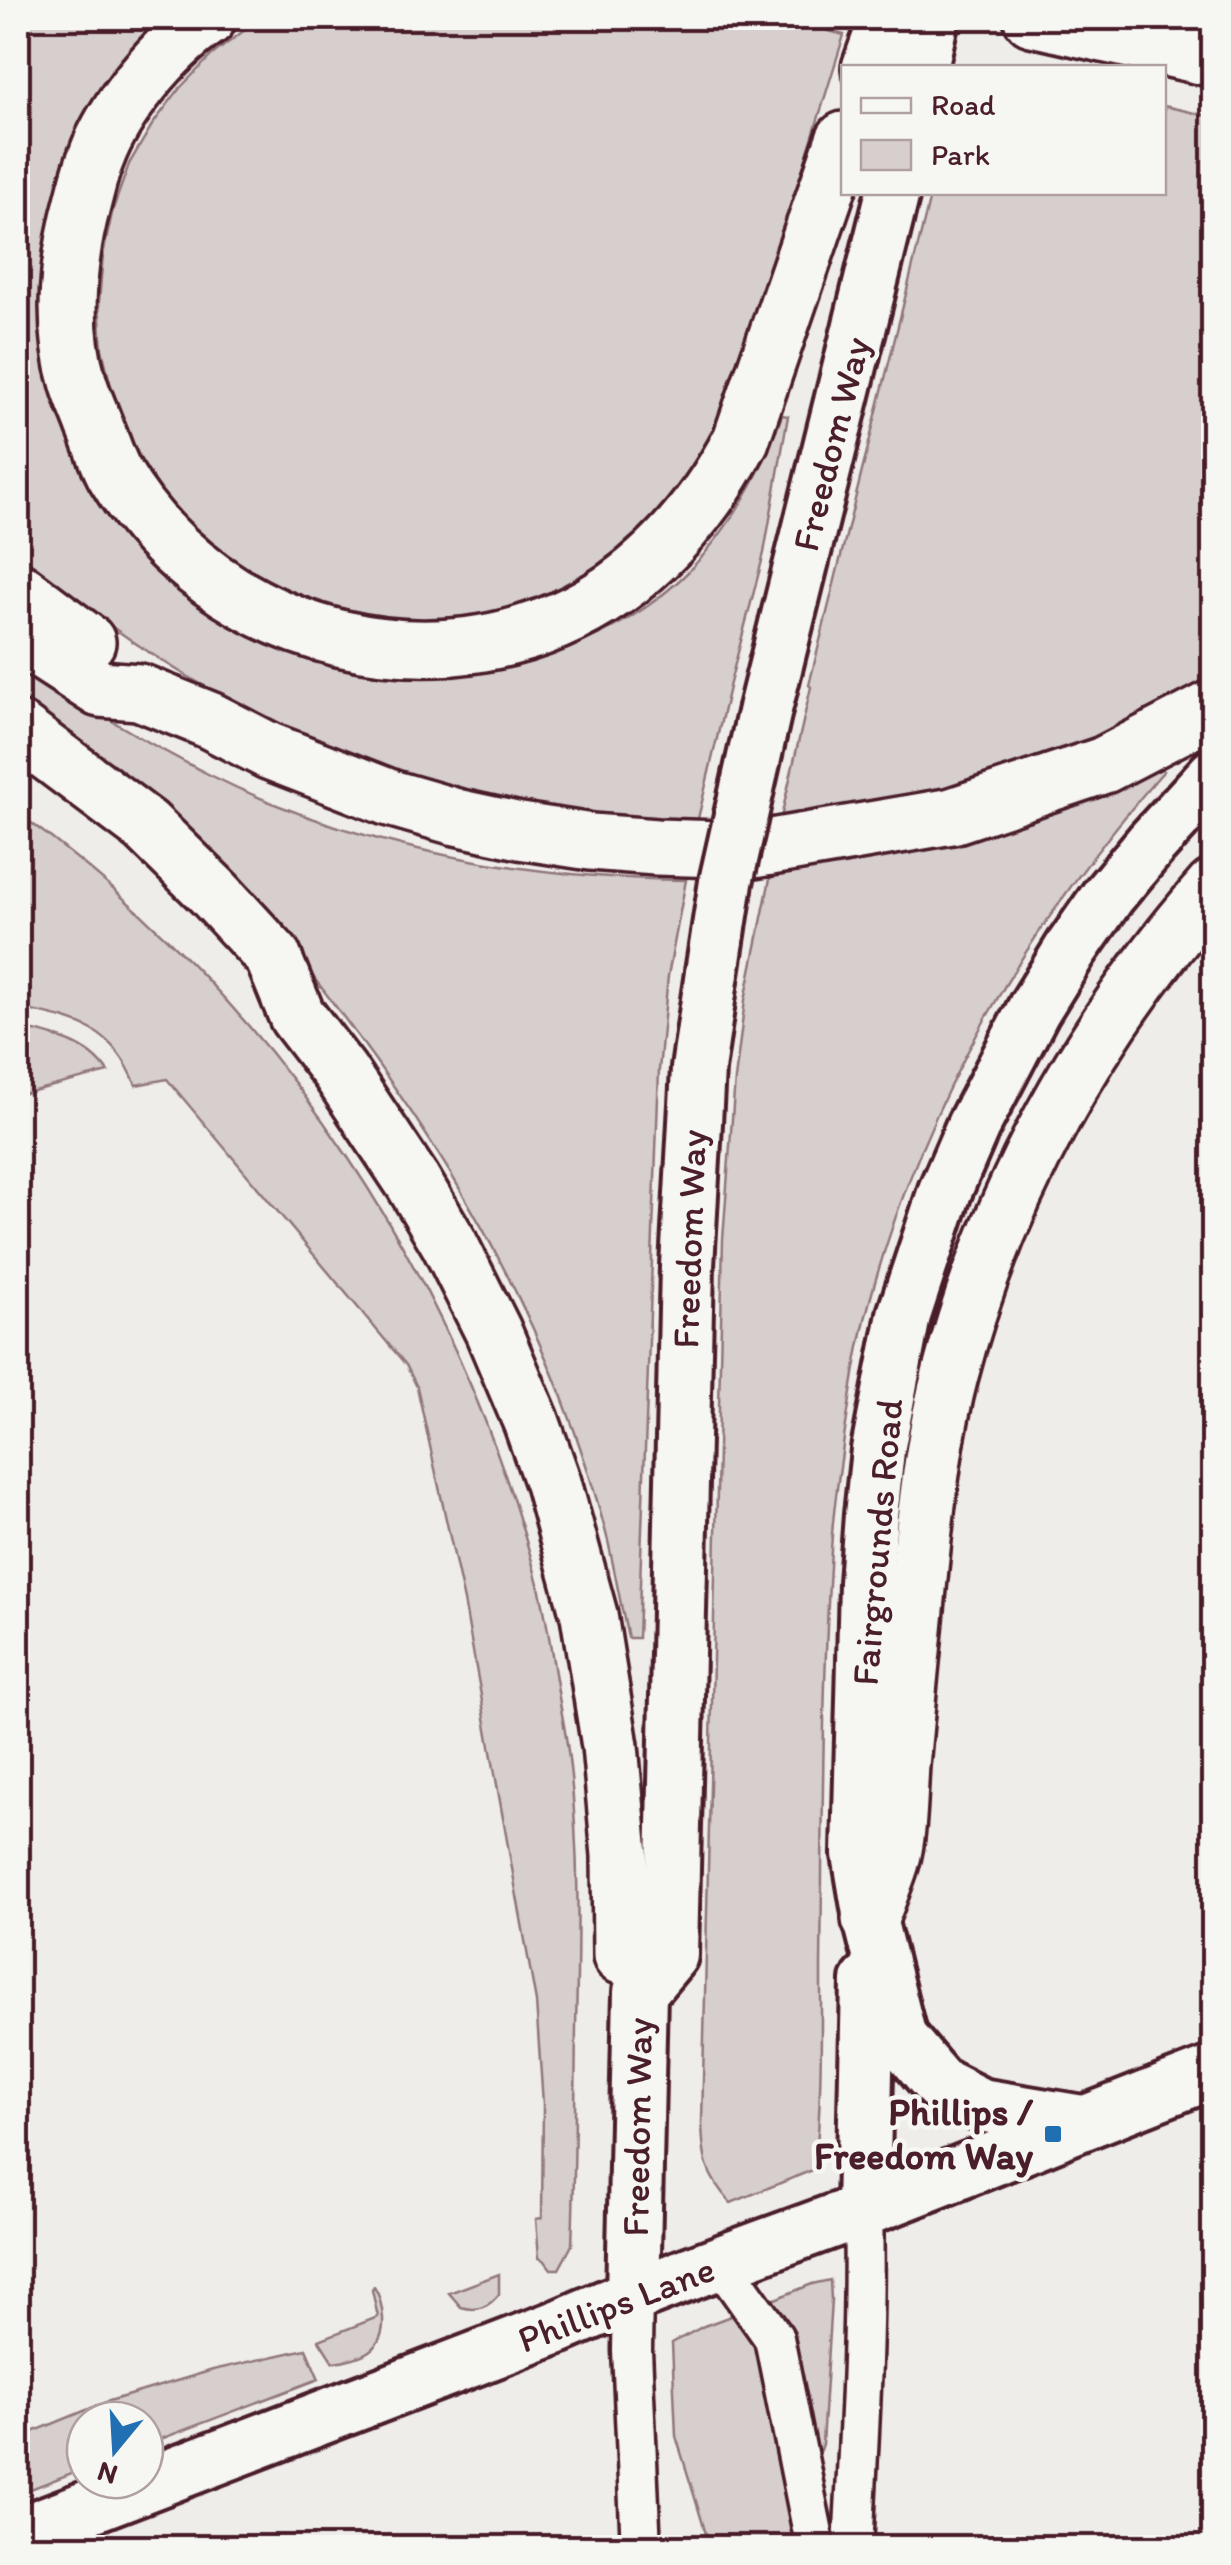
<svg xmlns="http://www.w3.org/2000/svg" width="1231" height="2565" font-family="Itim,sans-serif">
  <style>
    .green { fill: #d7cfce; stroke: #90777c; stroke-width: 2.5 }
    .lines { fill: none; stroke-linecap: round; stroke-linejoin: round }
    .minor-casing { stroke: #4a1f2b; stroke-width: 45 }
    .secondary-casing { stroke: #4a1f2b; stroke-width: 60 }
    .motorway-casing { stroke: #4a1f2b; stroke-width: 62 }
    .minor { stroke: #f6f6f2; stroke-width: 38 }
    .secondary { stroke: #f6f6f2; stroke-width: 52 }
    .motorway { stroke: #f6f6f2; stroke-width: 55 }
    .secondary-bridge-casing { stroke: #4a1f2b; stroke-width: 60; stroke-linecap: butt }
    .secondary-bridge { stroke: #f6f6f2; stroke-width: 52 }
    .poi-dot { fill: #1f6fb2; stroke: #f6f6f2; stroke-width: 4 }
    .labels { text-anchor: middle; stroke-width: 9; stroke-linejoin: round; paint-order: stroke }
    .street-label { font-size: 38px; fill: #4a1f2b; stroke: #f6f6f2 }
    .poi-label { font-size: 38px; font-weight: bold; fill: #4a1f2b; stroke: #f6f6f2; text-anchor: end }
  </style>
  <rect width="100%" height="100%" fill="#efedea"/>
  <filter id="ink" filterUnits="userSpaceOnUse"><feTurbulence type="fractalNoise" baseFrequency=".01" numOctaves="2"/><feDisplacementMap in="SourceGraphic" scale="20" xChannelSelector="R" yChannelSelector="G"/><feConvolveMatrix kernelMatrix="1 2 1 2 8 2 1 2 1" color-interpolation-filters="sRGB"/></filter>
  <g filter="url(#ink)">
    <!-- green -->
    <g class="green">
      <path d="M 18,18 L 182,18 L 170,28 L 53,340 L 265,640 C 369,690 485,687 589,639 C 625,623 661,599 689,571 C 732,526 762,473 782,415 L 788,416 L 764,553 L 730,683 L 697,823 C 636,820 575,815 515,805 C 495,801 476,795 456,790 C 323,754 199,693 89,610 C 65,592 40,574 18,554 Z"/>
      <path d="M 266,18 L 779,18 L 844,35 L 726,418 L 643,545 L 513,614 L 377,624 L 273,590 L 214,549 L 188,523 L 163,495 L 141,461 L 124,425 L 111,387 L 102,349 L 99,302 L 103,255 L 113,209 L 129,164 L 152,125 L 180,88 L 212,55 L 250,26 Z"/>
      <path d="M 1164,106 L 1213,117 L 1213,689 L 1015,778 L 780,822 L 811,687 L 809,685 L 931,193 L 1164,192 Z"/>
      <path d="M 18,663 C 80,702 142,741 208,774 C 356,848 521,878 686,880 L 668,976 L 659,1070 L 638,1638 L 628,1638 C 621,1606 615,1573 608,1541 C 564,1367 480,1205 375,1060 C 344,1018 313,973 277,935 C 243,899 203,866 166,832 C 118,787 71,742 18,703 Z"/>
      <path d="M 1159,766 L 1164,771 L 1161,774 C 1024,931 923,1101 869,1304 C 857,1348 851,1393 844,1438 C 840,1470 834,1503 832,1535 C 822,1678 823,1822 821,1965 C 821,2033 822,2101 815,2169 L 731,2203 C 705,2175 703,2159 702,2122 L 723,1239 L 735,1079 L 745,1000 L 771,874 L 844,865 L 972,837 Z"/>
      <path d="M 18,813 C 281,1005 459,1277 540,1591 C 547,1620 551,1650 556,1679 C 560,1706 566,1732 569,1759 C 580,1848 578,1937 576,2026 C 575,2099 575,2172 572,2245 L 559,2269 L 551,2269 L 545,2261 L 539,2258 L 536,2219 L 542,2218 L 543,2104 L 536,2002 L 464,1601 L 417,1387 L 406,1365 L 167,1079 L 136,1085 C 112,1025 75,1020 18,1008 Z"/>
      <path d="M 18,1027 C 51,1035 89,1042 108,1072 L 18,1095 Z"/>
      <path d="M 499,2274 L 499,2294 C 489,2307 478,2312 461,2307 L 449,2293 Z"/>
      <path d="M 830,2280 L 831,2300 L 822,2444 L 820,2450 L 814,2449 L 770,2301 L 812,2284 Z"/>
      <path d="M 374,2287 C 380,2295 382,2307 383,2318 C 385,2351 360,2359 333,2362 L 319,2340 L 378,2317 L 372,2290 Z"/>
      <path d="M 736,2314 L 758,2343 L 796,2547 L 710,2547 L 676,2436 L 672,2343 L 704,2326 Z"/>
      <path d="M 306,2349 L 319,2379 L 145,2445 L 145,2420 L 85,2420 L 85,2468 L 18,2494 L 18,2438 L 106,2402 L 213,2370 Z"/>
    </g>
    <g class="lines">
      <!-- minor casing -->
      <g class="minor-casing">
        <g id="minor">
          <path d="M 721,2263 L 774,2338 L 816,2548"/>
          <path d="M 633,2296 L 632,2350 L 641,2548"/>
          <path d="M 853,2548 C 859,2435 866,2322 863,2210"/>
        </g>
      </g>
      <!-- secondary casing -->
      <g class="secondary-casing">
        <g id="secondary">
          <path d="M 921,68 L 932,18"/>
          <path d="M 765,709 L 893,192"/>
          <path d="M 1082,2122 L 980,2105 L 939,2084 L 900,2038 L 870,1919 L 859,1854 L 866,1583 L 871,1515 L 878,1450 L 904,1315 L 945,1191 L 973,1126 L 1034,1009 L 1071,949 L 1108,896 L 1151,844 L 1214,775"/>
          <path d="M 863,2210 L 868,1981"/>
          <path d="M 633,2296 L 640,1992 L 671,1955 L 687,1266 L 698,1069 L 712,973"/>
          <path d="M 18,2534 L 558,2327 C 663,2281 772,2244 879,2204 C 991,2161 1101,2115 1214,2072"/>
        </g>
      </g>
      <!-- motorway casing -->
      <g class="motorway-casing">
        <g id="motorway">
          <path d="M 208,18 C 165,47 114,108 96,158 C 90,172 87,187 83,202 C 68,257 61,325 78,381 C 82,396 89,410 94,424 C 101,440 106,458 114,473 C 214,644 450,704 615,589 C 670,550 710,499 741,440 L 844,140"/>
          <path d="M 1032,18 L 1214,59"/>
          <path d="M 870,68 L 888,18"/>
          <path d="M 18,590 L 87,642"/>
          <path d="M 18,636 L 100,689 L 139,692 L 209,720 L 269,751 L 390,798 L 456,817 L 520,831 L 591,842 L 656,847 L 754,850 L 952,816 L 1104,765 L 1214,708"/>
          <path d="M 18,730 L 146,826 L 213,892 L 273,957 L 297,1016 L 340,1072 L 413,1182 L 449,1243 L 493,1331 L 531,1421 L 553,1483 L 589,1615 L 610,1746 L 620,1855 L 621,1956"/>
          <path d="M 870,1919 C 877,1900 885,1881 891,1862 C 899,1835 899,1794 901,1765 C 909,1689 915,1614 923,1539 C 929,1484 936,1428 950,1375 C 997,1194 1090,1028 1214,887"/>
        </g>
      </g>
      <!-- minor -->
      <use href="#minor" class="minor"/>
      <!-- secondary -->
      <use href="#secondary" class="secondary"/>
      <!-- motorway -->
      <use href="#motorway" class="motorway"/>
      <!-- secondary-bridge casing -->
      <g class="secondary-bridge-casing">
        <path id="secondary-bridge" d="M 712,973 L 726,882 L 765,709"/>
      </g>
      <!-- secondary-bridge -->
      <use href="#secondary-bridge" class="secondary-bridge"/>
    </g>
  </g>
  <!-- markers -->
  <rect class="poi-dot" x="1043" y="2124" width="20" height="20" rx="5"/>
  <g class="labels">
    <!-- street labels -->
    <g class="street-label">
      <text transform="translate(831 444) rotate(-76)" y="13">Freedom Way</text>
      <text transform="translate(689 1239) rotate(-88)" y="13">Freedom Way</text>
      <text transform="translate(877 1542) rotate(-85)" y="13">Fairgrounds Road</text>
      <text transform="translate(637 2127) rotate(-89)" y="13">Freedom Way</text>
      <text transform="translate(616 2304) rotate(-21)" y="13">Phillips Lane</text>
    </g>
    <!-- poi labels -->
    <g class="poi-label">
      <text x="1033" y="2125">Phillips /<tspan x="1033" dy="44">Freedom Way</tspan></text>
    </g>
  </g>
  <!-- margin -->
  <rect width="1231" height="2565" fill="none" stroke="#f6f6f2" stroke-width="60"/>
  <rect x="30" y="30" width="1171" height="2505" fill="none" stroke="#4a1f2b" stroke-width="4" filter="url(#ink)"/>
  <!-- legend -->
  <rect x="841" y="65" width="325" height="130" fill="#f6f6f2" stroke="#b1a0a2" stroke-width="2.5"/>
  <rect x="861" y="98" width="50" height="15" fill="#f6f6f2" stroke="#b1a0a2" stroke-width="2.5"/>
  <text x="931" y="115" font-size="30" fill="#4a1f2b">Road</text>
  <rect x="861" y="140" width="50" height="30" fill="#d7cfce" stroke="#b1a0a2" stroke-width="2.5"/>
  <text x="931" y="165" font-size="30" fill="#4a1f2b">Park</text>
  <!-- north arrow -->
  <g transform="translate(115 2450) rotate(198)"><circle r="48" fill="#f6f6f2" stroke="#b1a0a2" stroke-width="2.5"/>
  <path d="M0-8L18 38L0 25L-18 38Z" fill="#1f6fb2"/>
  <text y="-15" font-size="28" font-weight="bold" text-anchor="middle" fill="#4a1f2b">N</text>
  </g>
</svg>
